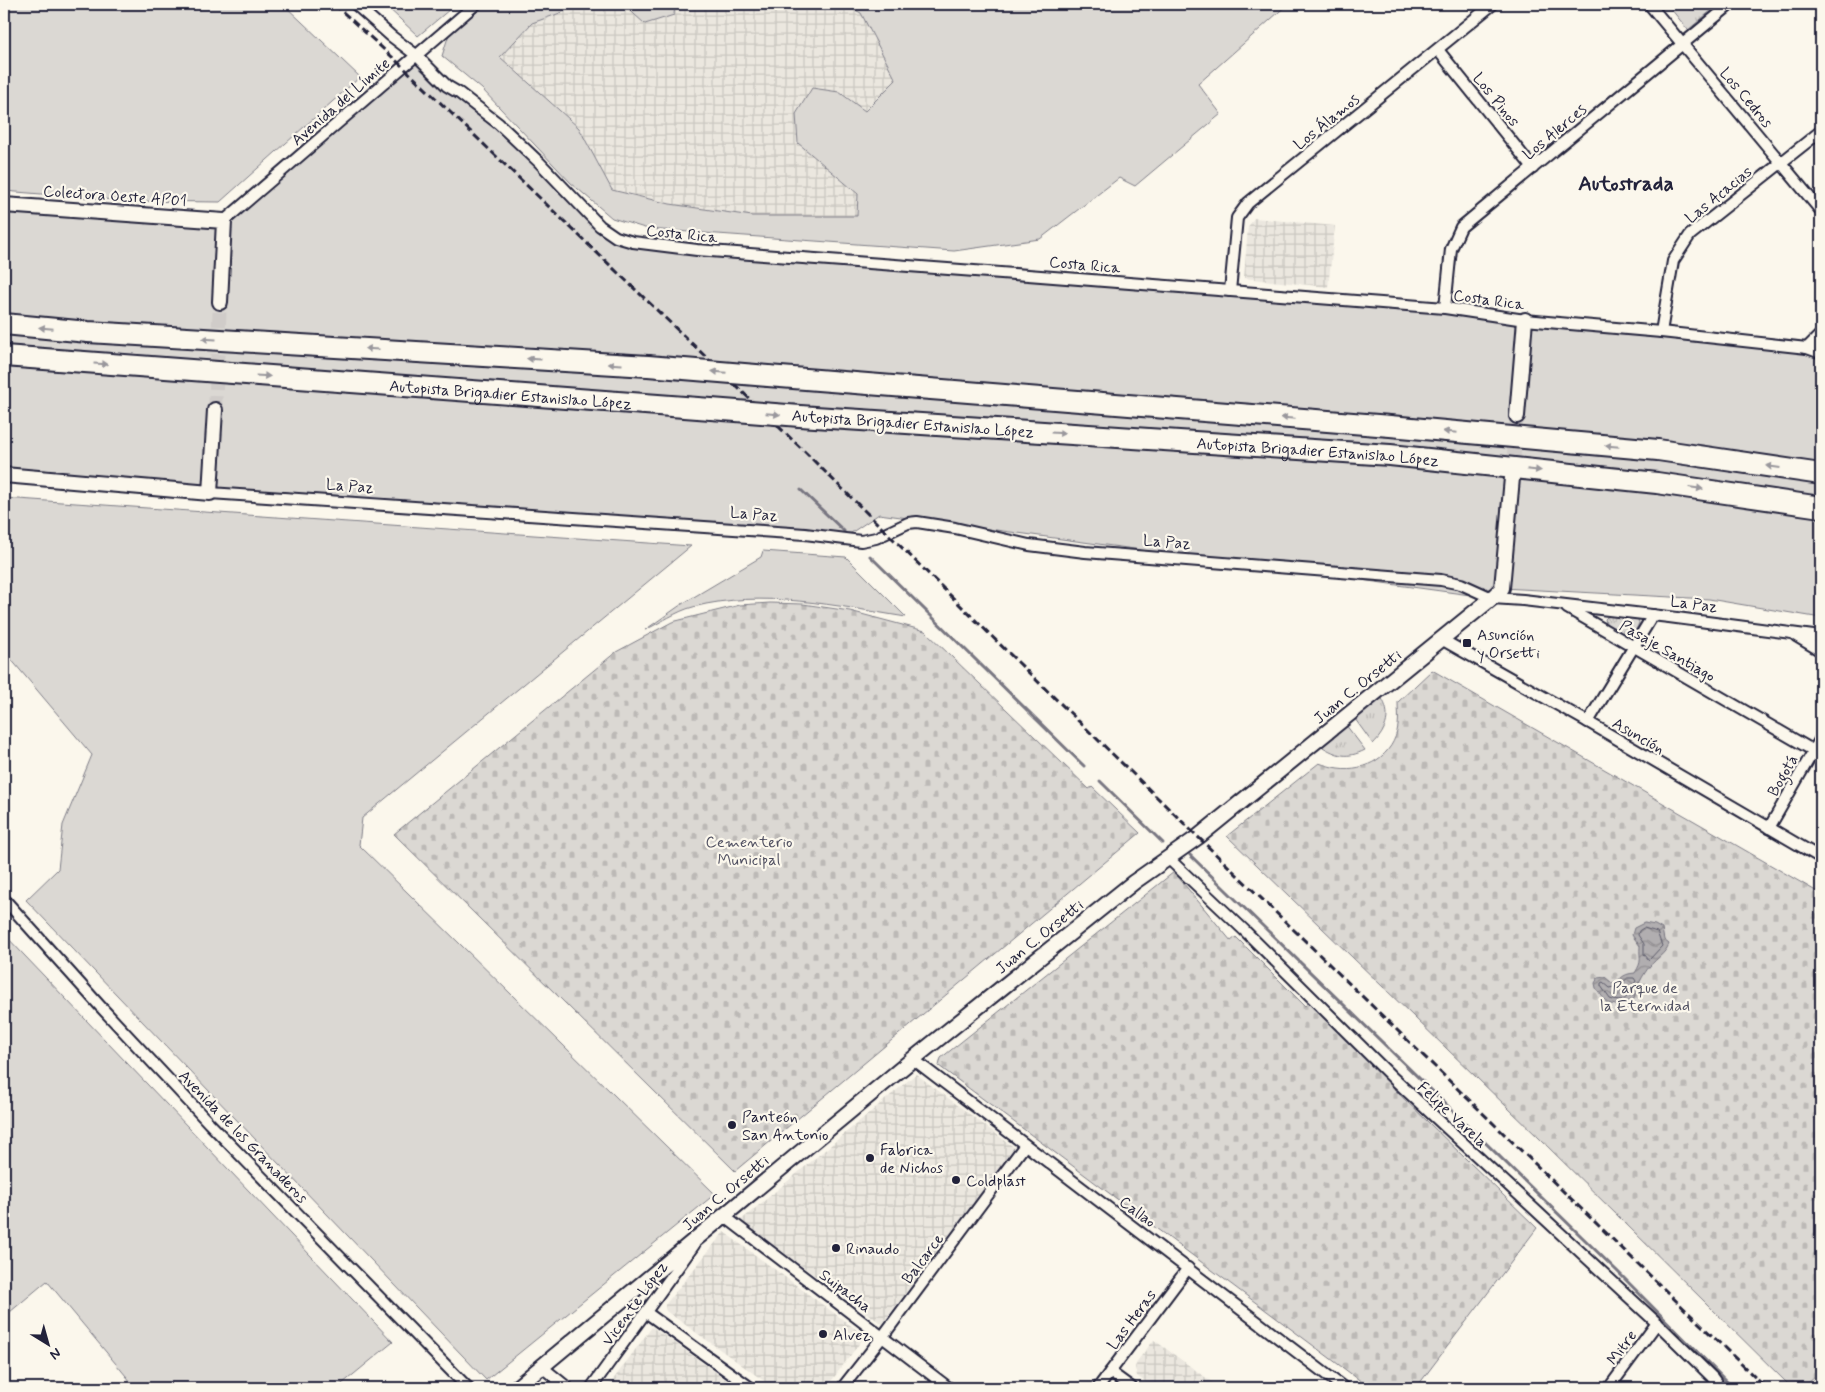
<svg xmlns="http://www.w3.org/2000/svg" width="1825" height="1392" font-family="Mynerve,sans-serif">
  <style>
    .industrial { fill: url(#industrial-grid) }
    .green { fill: #dbd8d3; stroke: #7e7d87 }
    .cemetery { fill: url(#cemetery-stones); stroke: #7e7d87 }
    .park { fill: url(#park-tufts); stroke: #7e7d87 }
    .water { fill: url(#water-waves); stroke: #787681 }
    .lines { fill: none; stroke-linecap: round; stroke-linejoin: round }
    .shore { stroke: #5b5a6a; stroke-width: 1 }
    .stream { stroke: #787681; stroke-width: 3 }
    .tertiary-tunnel { stroke: #d0ccc9; stroke-width: 14; stroke-dasharray: 14 7; stroke-linecap: butt }
    .minor-casing { stroke: #22223b; stroke-width: 14 }
    .tertiary-casing { stroke: #22223b; stroke-width: 18 }
    .motorway-casing { stroke: #22223b; stroke-width: 24 }
    .minor { stroke: #fbf7ec; stroke-width: 10 }
    .tertiary { stroke: #fbf7ec; stroke-width: 14 }
    .motorway { stroke: #fbf7ec; stroke-width: 20 }
    .rail { stroke: #22223b; stroke-width: 3; stroke-dasharray: 8 4; stroke-linecap: butt }
    .motorway-bridge-casing { stroke: #22223b; stroke-width: 24; stroke-linecap: butt }
    .motorway-bridge { stroke: #fbf7ec; stroke-width: 20 }
    .oneway { fill: #99979c }
    .poi-dot { fill: #22223b; stroke: #fbf7ec; stroke-width: 2 }
    .labels { text-anchor: middle; stroke-width: 4.5; stroke-linejoin: round; paint-order: stroke }
    .street-label { font-size: 16px; fill: #22223b; stroke: #fbf7ec }
    .poi-label { font-size: 16px; fill: #22223b; stroke: #fbf7ec; text-anchor: start }
    .park-label { font-size: 16px; fill: #505061; stroke: #fbf7ec }
    .district-label { font-size: 21px; font-weight: bold; fill: #22223b; stroke: #fbf7ec }
  </style>
  <defs>
    <pattern id="industrial-grid" width="8" height="8" patternUnits="userSpaceOnUse" patternTransform="scale(1.25)"><rect width="8" height="8" fill="#ebe7df"/><path d="M0 4h8M4 0v8" fill="none" stroke="#c9c6c0"/></pattern>
    <pattern id="cemetery-stones" width="16" height="16" patternUnits="userSpaceOnUse" patternTransform="scale(1.25)"><rect width="16" height="16" fill="#dbd8d3"/><path d="M2 7V4a2 2 0 0 1 4 0v3zM10 15v-3a2 2 0 0 1 4 0v3z" fill="#bcb9b6"/></pattern>
    <pattern id="park-tufts" width="24" height="20" patternUnits="userSpaceOnUse" patternTransform="scale(1.25)"><rect width="24" height="20" fill="#dbd8d3"/><path d="M3 7l-1-3M5 7V3M7 7l1-3M15 17l-1-3M17 17v-4M19 17l1-3" fill="none" stroke="#bcb9b6"/></pattern>
    <pattern id="water-waves" width="16" height="10" patternUnits="userSpaceOnUse" patternTransform="scale(1.25)"><rect width="16" height="10" fill="#b1aeb0"/><path d="M0 5q4-4 8 0t8 0" fill="none" stroke="#908d90"/></pattern>
  </defs>
  <rect width="100%" height="100%" fill="#fbf7ec"/>
  <filter id="ink" filterUnits="userSpaceOnUse"><feTurbulence type="fractalNoise" baseFrequency=".02" numOctaves="2"/><feDisplacementMap in="SourceGraphic" scale="10" xChannelSelector="R" yChannelSelector="G"/><feConvolveMatrix kernelMatrix="1 2 1 2 8 2 1 2 1" color-interpolation-filters="sRGB"/></filter>
  <g filter="url(#ink)">
    <!-- industrial -->
    <g class="industrial">
      <path d="M 570,4 L 623,4 L 645,24 L 674,15 L 675,4 L 844,4 L 861,13 L 896,80 L 864,111 L 839,92 L 798,143 L 858,194 L 858,216 L 752,216 L 670,204 L 612,190 L 579,128 L 500,57 L 532,23 L 563,12 Z"/>
      <path d="M 1254,218 L 1335,226 L 1328,287 L 1244,278 L 1248,227 Z"/>
      <path d="M 916,1074 L 1015,1148 L 882,1324 L 740,1221 Z"/>
      <path d="M 724,1232 L 865,1336 L 826,1388 L 774,1388 L 666,1311 L 665,1305 Z"/>
      <path d="M 652,1327 L 693,1356 L 737,1388 L 607,1388 Z"/>
      <path d="M 1154,1340 L 1220,1388 L 1154,1388 L 1137,1376 L 1135,1367 L 1138,1360 Z"/>
    </g>
    <!-- green -->
    <g class="green">
      <path d="M 4,4 L 283,4 L 360,77 L 220,202 L 128,201 L 4,191 Z"/>
      <path d="M 384,4 L 456,4 L 418,36 Z"/>
      <path d="M 487,4 L 570,4 L 563,12 L 532,23 L 500,57 L 579,128 L 612,190 L 670,204 L 752,216 L 857,216 L 858,194 L 798,143 L 796,114 L 812,88 L 839,92 L 865,111 L 896,80 L 861,13 L 844,4 L 1288,4 L 1198,84 L 1221,114 L 1135,186 L 1119,178 L 1040,239 L 954,251 L 648,229 L 612,218 L 571,183 L 482,89 L 442,56 L 449,34 Z"/>
      <path d="M 623,4 L 675,4 L 674,15 L 645,24 Z"/>
      <path d="M 416,55 L 459,93 L 600,226 L 633,242 L 1445,308 L 1821,353 L 1821,618 L 1709,599 L 1502,588 L 1492,598 L 879,514 L 851,533 L 805,534 L 4,475 L 4,205 L 224,221 Z"/>
      <path d="M 4,498 L 691,546 L 362,818 L 359,845 L 715,1194 L 486,1380 L 26,900 L 58,869 L 63,825 L 92,755 L 4,651 Z"/>
      <path d="M 763,551 L 846,557 L 906,617 C 837,606 762,589 693,607 C 677,611 660,623 645,630 L 682,604 L 761,557 Z"/>
      <path d="M 4,934 L 393,1342 L 337,1388 L 136,1388 L 47,1281 L 4,1317 Z"/>
    </g>
    <!-- cemetery -->
    <g class="cemetery">
      <path d="M 770,603 L 803,604 L 850,611 L 925,631 L 1089,789 L 1092,787 L 1140,833 L 735,1171 L 394,834 L 616,652 L 672,622 L 740,605 Z"/>
      <path d="M 1432,670 L 1821,894 L 1821,1372 L 1802,1388 L 1792,1388 L 1539,1138 L 1227,836 L 1319,763 C 1325,765 1331,767 1338,768 C 1366,772 1394,756 1398,726 C 1399,718 1398,710 1398,702 Z"/>
      <path d="M 1174,872 L 1231,941 L 1236,937 L 1305,1006 L 1309,1002 L 1395,1086 L 1394,1089 L 1537,1228 L 1416,1388 L 1370,1388 L 939,1066 L 941,1058 Z"/>
    </g>
    <!-- park -->
    <g class="park">
      <path d="M 1667,4 L 1719,4 L 1688,30 Z"/>
      <path d="M 1611,616 L 1638,619 L 1639,623 C 1630,645 1623,635 1607,626 L 1605,619 L 1607,617 Z"/>
      <path d="M 1381,697 C 1392,714 1387,730 1373,744 L 1355,719 Z"/>
      <path d="M 1346,725 L 1365,750 C 1347,759 1338,756 1321,746 Z"/>
    </g>
    <!-- water -->
    <path class="water" d="M 1644,923 L 1655,925 L 1662,929 L 1664,940 L 1669,944 C 1665,954 1657,958 1650,966 C 1643,974 1636,988 1634,999 L 1620,1006 L 1607,1003 L 1596,988 L 1595,983 L 1598,978 L 1605,977 L 1612,983 C 1623,980 1620,974 1635,973 C 1643,960 1639,960 1640,946 L 1632,935 L 1634,928 Z"/>
    <g class="lines">
      <!-- shore -->
      <g class="shore">
        <path d="M 1644,928 L 1657,932 L 1662,946 L 1649,960 L 1644,954 L 1644,944 L 1638,935 L 1639,931 Z"/>
        <path d="M 1628,978 L 1634,978 L 1636,981 C 1628,994 1628,1005 1610,999 L 1601,986 L 1601,983 L 1603,982 L 1610,988 L 1619,986 Z"/>
      </g>
      <!-- stream -->
      <g class="stream">
        <path d="M 801,490 L 844,531"/>
        <path d="M 870,556 L 1084,766"/>
        <path d="M 1100,781 L 1163,843"/>
        <path d="M 1190,855 L 1617,1271 L 1733,1388"/>
      </g>
      <!-- tertiary-tunnel -->
      <g class="tertiary-tunnel">
        <path d="M 215,410 L 220,302"/>
        <path d="M 1512,477 L 1517,416"/>
      </g>
      <!-- minor casing -->
      <g class="minor-casing">
        <g id="minor">
          <path d="M 355,4 L 391,36 L 416,55 L 447,86 L 459,93 L 499,124 L 539,162 L 600,226 L 616,237 L 633,242 L 697,250 L 1028,275 L 1445,308 L 1525,320 L 1661,332 L 1807,348 L 1821,353"/>
          <path d="M 1649,4 L 1821,211"/>
          <path d="M 1438,50 L 1533,168"/>
          <path d="M 224,221 L 476,4"/>
          <path d="M 1230,291 L 1237,218 L 1248,203 L 1493,4"/>
          <path d="M 1445,308 L 1451,249 L 1461,227 L 1731,4"/>
          <path d="M 1661,332 L 1673,261 L 1690,235 L 1821,131"/>
          <path d="M 1807,348 L 1821,334"/>
          <path d="M 210,493 L 805,534 L 861,541 L 876,538 L 908,523 L 917,522 L 955,528 L 1029,545 L 1085,552 L 1441,580 L 1461,584 L 1492,598 L 1523,600 L 1669,617 L 1821,637"/>
          <path d="M 1567,608 L 1821,755"/>
          <path d="M 1796,636 L 1821,651"/>
          <path d="M 1441,639 L 1588,722 L 1821,858"/>
          <path d="M 1588,722 L 1653,615"/>
          <path d="M 1769,828 L 1821,738"/>
          <path d="M 1168,858 L 1245,931 L 1394,1079 L 1657,1323 L 1712,1377 L 1720,1388"/>
          <path d="M 4,899 L 99,1005 L 209,1123 L 468,1388"/>
          <path d="M 913,1059 L 1344,1388"/>
          <path d="M 724,1216 L 949,1388"/>
          <path d="M 647,1313 L 751,1388"/>
          <path d="M 542,1367 L 568,1388"/>
          <path d="M 1110,1372 L 1132,1388"/>
          <path d="M 591,1388 L 694,1245"/>
          <path d="M 842,1388 L 883,1336 L 1025,1145"/>
          <path d="M 1098,1388 L 1188,1268"/>
          <path d="M 1609,1388 L 1657,1323"/>
        </g>
      </g>
      <!-- tertiary casing -->
      <g class="tertiary-casing">
        <g id="tertiary">
          <path d="M 4,205 L 224,221 L 220,302"/>
          <path d="M 1517,416 L 1525,320"/>
          <path d="M 4,475 L 210,493 L 215,410"/>
          <path d="M 516,1388 L 913,1059 L 1134,882 L 1198,837 L 1492,598 L 1502,588 L 1512,478"/>
        </g>
      </g>
      <!-- motorway casing -->
      <g class="motorway-casing">
        <g id="motorway">
          <path d="M 4,324 L 88,332 L 648,366"/>
          <path id="s1" d="M 4,356 L 711,409"/>
          <path d="M 768,376 L 1390,426 L 1658,450 L 1821,474"/>
          <path id="s2" d="M 800,416 L 1390,455 L 1657,483 L 1821,507"/>
        </g>
      </g>
      <!-- minor -->
      <use href="#minor" class="minor"/>
      <!-- tertiary -->
      <use href="#tertiary" class="tertiary"/>
      <!-- motorway -->
      <use href="#motorway" class="motorway"/>
      <!-- rail -->
      <path class="rail" d="M 334,4 L 402,66 L 804,451 L 1028,672 L 1766,1388"/>
      <!-- motorway-bridge casing -->
      <g class="motorway-bridge-casing">
        <g id="motorway-bridge">
          <path d="M 648,366 L 768,376"/>
          <path d="M 711,409 L 800,416"/>
        </g>
      </g>
      <!-- motorway-bridge -->
      <use href="#motorway-bridge" class="motorway-bridge"/>
    </g>
    <!-- one-way arrows -->
    <defs><path id="oneway-solid" d="M-6-.8H1V-3.2L6.5 0L1 3.2V.8H-6Z" transform="scale(1.25)"/></defs>
    <g class="oneway">
      <use href="#oneway-solid" transform="translate(46 328) rotate(-175)"/>
      <use href="#oneway-solid" transform="translate(209 339) rotate(-176)"/>
      <use href="#oneway-solid" transform="translate(372 349) rotate(-176)"/>
      <use href="#oneway-solid" transform="translate(534 359) rotate(-176)"/>
      <use href="#oneway-solid" transform="translate(101 364) rotate(4)"/>
      <use href="#oneway-solid" transform="translate(615 364) rotate(-176)"/>
      <use href="#oneway-solid" transform="translate(719 372) rotate(-175)"/>
      <use href="#oneway-solid" transform="translate(263 376) rotate(4)"/>
      <use href="#oneway-solid" transform="translate(773 414) rotate(5)"/>
      <use href="#oneway-solid" transform="translate(1288 418) rotate(-175)"/>
      <use href="#oneway-solid" transform="translate(1450 432) rotate(-175)"/>
      <use href="#oneway-solid" transform="translate(1058 433) rotate(4)"/>
      <use href="#oneway-solid" transform="translate(1612 446) rotate(-175)"/>
      <use href="#oneway-solid" transform="translate(1773 467) rotate(-172)"/>
      <use href="#oneway-solid" transform="translate(1534 470) rotate(6)"/>
      <use href="#oneway-solid" transform="translate(1696 488) rotate(8)"/>
    </g>
  </g>
  <!-- markers -->
  <g class="poi-dot">
    <rect x="1462" y="638" width="10" height="10" rx="2.5"/>
    <circle cx="732" cy="1125" r="5"/>
    <circle cx="870" cy="1158" r="5"/>
    <circle cx="956" cy="1180" r="5"/>
    <circle cx="836" cy="1248" r="5"/>
    <circle cx="823" cy="1334" r="5"/>
  </g>
  <g class="labels">
    <!-- street labels -->
    <g class="street-label">
      <text transform="translate(1747 97) rotate(50)" y="6">Los Cedros</text>
      <text transform="translate(1497 99) rotate(51)" y="6">Los Pinos</text>
      <text transform="translate(340 101) rotate(-41)" y="6">Avenida del Límite</text>
      <text transform="translate(1326 121) rotate(-39)" y="6">Los Álamos</text>
      <text transform="translate(1554 131) rotate(-40)" y="6">Los Alerces</text>
      <text transform="translate(1718 194) rotate(-39)" y="6">Las Acacias</text>
      <text transform="translate(115 195) rotate(4)" y="6">Colectora Oeste AP01</text>
      <text transform="translate(682 233) rotate(6)" y="6">Costa Rica</text>
      <text transform="translate(1085 264) rotate(5)" y="6">Costa Rica</text>
      <text transform="translate(1489 299) rotate(8)" y="6">Costa Rica</text>
      <text dy="6" stroke="none"><textPath href="#s1" startOffset="508">Autopista Brigadier Estanislao López</textPath></text>
      <text transform="translate(913 423) rotate(4)" y="6">Autopista Brigadier Estanislao López</text>
      <text dy="6" stroke="none"><textPath href="#s2" startOffset="519">Autopista Brigadier Estanislao López</textPath></text>
      <text transform="translate(350 485) rotate(4)" y="6">La Paz</text>
      <text transform="translate(754 513) rotate(4)" y="6">La Paz</text>
      <text transform="translate(1167 541) rotate(4)" y="6">La Paz</text>
      <text transform="translate(1694 603) rotate(7)" y="6">La Paz</text>
      <text transform="translate(1668 650) rotate(30)" y="6">Pasaje Santiago</text>
      <text transform="translate(1357 686) rotate(-39)" y="6">Juan C. Orsetti</text>
      <text transform="translate(1639 735) rotate(30)" y="6">Asunción</text>
      <text transform="translate(1782 775) rotate(-60)" y="6">Bogotá</text>
      <text transform="translate(1039 936) rotate(-39)" y="6">Juan C. Orsetti</text>
      <text transform="translate(1453 1114) rotate(43)" y="6">Felipe Varela</text>
      <text transform="translate(244 1136) rotate(46)" y="6">Avenida de los Granaderos</text>
      <text transform="translate(725 1192) rotate(-40)" y="6">Juan C. Orsetti</text>
      <text transform="translate(1138 1211) rotate(37)" y="6">Callao</text>
      <text transform="translate(922 1258) rotate(-53)" y="6">Balcarce</text>
      <text transform="translate(846 1290) rotate(37)" y="6">Suipacha</text>
      <text transform="translate(634 1303) rotate(-54)" y="6">Vicente López</text>
      <text transform="translate(1131 1319) rotate(-53)" y="6">Las Heras</text>
      <text transform="translate(1621 1347) rotate(-54)" y="6">Mitre</text>
    </g>
    <!-- poi labels -->
    <g class="poi-label">
      <text x="1477" y="640">Asunción<tspan x="1477" dy="18">y Orsetti</tspan></text>
      <text x="742" y="1122">Panteón<tspan x="742" dy="18">San Antonio</tspan></text>
      <text x="880" y="1155">Fabrica<tspan x="880" dy="18">de Nichos</tspan></text>
      <text x="966" y="1186">Coldplast</text>
      <text x="846" y="1254">Rinaudo</text>
      <text x="833" y="1340">Alvez</text>
    </g>
    <!-- park labels -->
    <g class="park-label">
      <text x="749" y="847">Cementerio<tspan x="749" dy="18">Municipal</tspan></text>
      <text x="1645" y="993">Parque de<tspan x="1645" dy="18">la Eternidad</tspan></text>
    </g>
    <!-- district labels -->
    <g class="district-label">
      <text x="1626" y="190">Autostrada</text>
    </g>
  </g>
  <!-- margin -->
  <rect width="1825" height="1392" fill="none" stroke="#fbf7ec" stroke-width="20"/>
  <rect x="10" y="10" width="1805" height="1372" fill="none" stroke="#22223b" stroke-width="2" filter="url(#ink)"/>
  <!-- north arrow -->
  <g transform="translate(48 1344) rotate(143)" stroke="#fbf7ec" stroke-width="4" paint-order="stroke">
  <path d="M0-4L9 19L0 12L-9 19Z" fill="#22223b"/>
  <text y="-8" font-size="14" font-weight="bold" text-anchor="middle" fill="#22223b">N</text>
  </g>
</svg>
